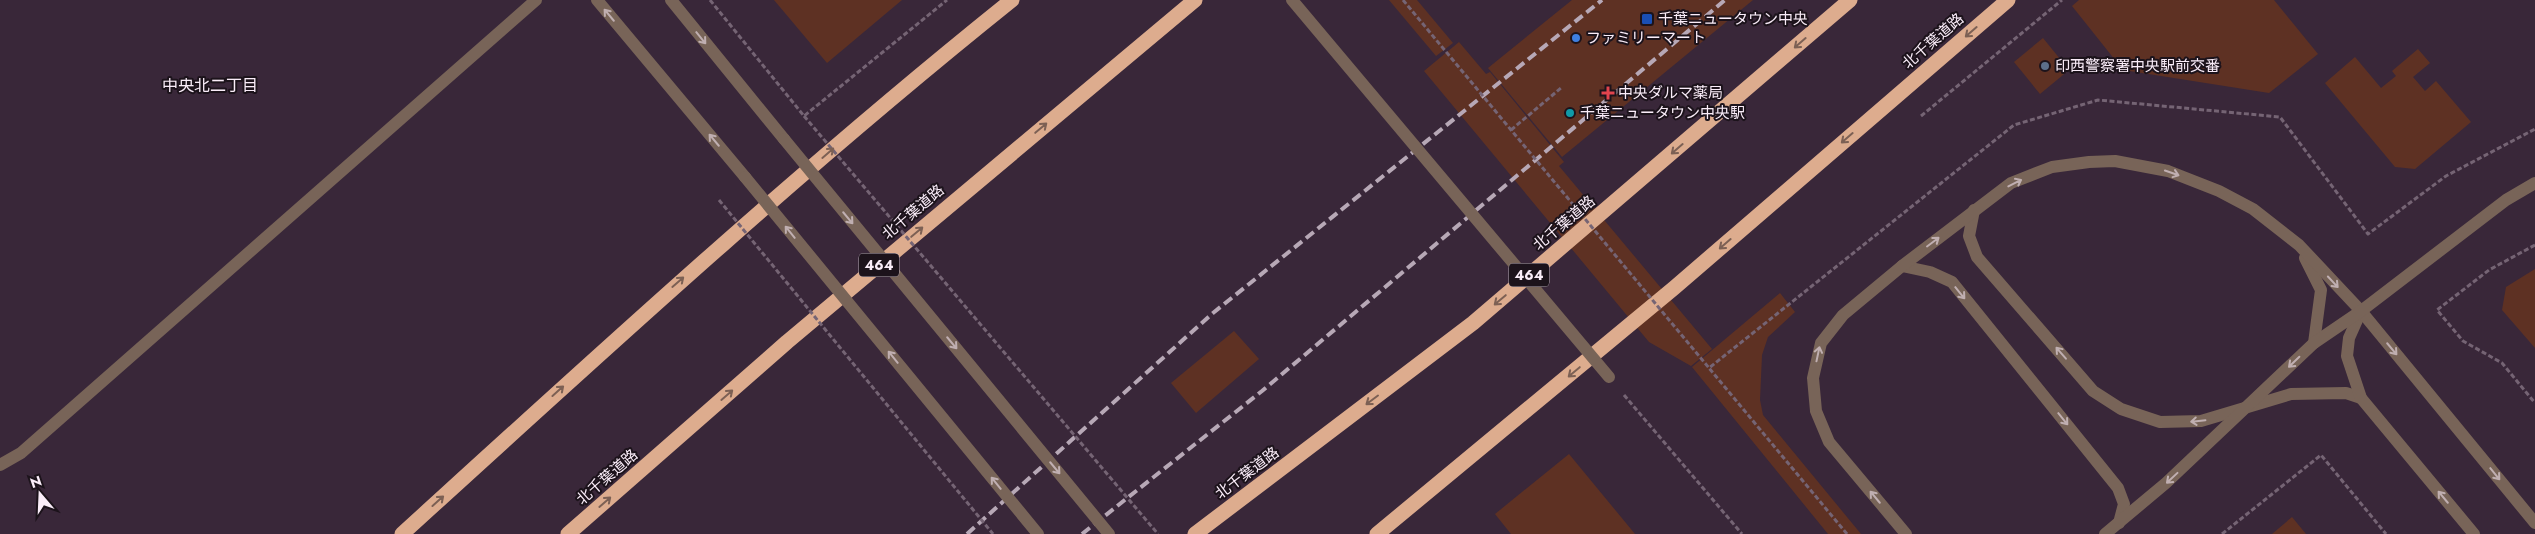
<svg xmlns="http://www.w3.org/2000/svg" width="2535" height="534" font-family="Jost,'Noto Sans JP',sans-serif">
  <style>
    .building { fill: #5e3123 }
    .lines { fill: none; stroke-linecap: round; stroke-linejoin: round }
    .path { stroke: #756474; stroke-width: 3; stroke-dasharray: 5 2.5; stroke-linecap: butt }
    .minor { stroke: #786458; stroke-width: 12 }
    .highway { stroke: #ddac8e; stroke-width: 15 }
    .rail { stroke: #b7a8b6; stroke-width: 4; stroke-dasharray: 10 5; stroke-linecap: butt }
    .path-bridge { stroke: #756474; stroke-width: 3; stroke-dasharray: 5 2.5; stroke-linecap: butt }
    .minor-bridge { stroke: #786458; stroke-width: 12 }
    .oneway { stroke: #c0afb1 }
    .oneway2 { stroke: #7c6054 }
    .transit-dot { fill: #1a4fb4; stroke: #1c131b; stroke-width: 2 }
    .shop-dot { fill: #3f7fe0; stroke: #1c131b; stroke-width: 2 }
    .service-dot { fill: #5c6f8a; stroke: #1c131b; stroke-width: 2 }
    .health-dot { fill: #e0444e; stroke: #1c131b; stroke-width: 2 }
    .culture-dot { fill: #0f9aa8; stroke: #1c131b; stroke-width: 2 }
    .labels { text-anchor: middle; stroke-width: 4; stroke-linejoin: round; paint-order: stroke }
    .shield { fill: #1c131b; stroke: #b7acb6; stroke-width: 1 }
    .shield-label { font-size: 14px; font-weight: bold; fill: #faedf9 }
    .poi-label { font-size: 15px; fill: #faedf9; stroke: #1c131b; text-anchor: start }
    .street-label { font-size: 15px; fill: #faedf9; stroke: #1c131b }
    .neighbourhood-label { font-size: 16px; fill: #faedf9; stroke: #1c131b }
  </style>
  <rect width="100%" height="100%" fill="#392739"/>
  <!-- building -->
  <g class="building">
    <path d="M 774,0 L 902,0 L 827,63 Z"/>
    <path d="M 1389,0 L 1417,0 L 1453,43 L 1436,56 Z"/>
    <path d="M 1572,0 L 1753,0 L 1562,157 L 1488,68 Z"/>
    <path d="M 2079,0 L 2274,0 L 2318,54 L 2269,93 L 2123,70 L 2072,6 Z"/>
    <path d="M 2043,38 L 2069,70 L 2040,94 L 2014,62 Z"/>
    <path d="M 1459,42 L 1486,74 L 1490,72 L 1564,162 L 1559,166 L 1712,349 L 1691,366 L 1649,342 L 1424,71 Z"/>
    <path d="M 2418,49 L 2430,63 L 2413,77 L 2425,91 L 2436,81 L 2471,122 L 2415,169 L 2395,167 L 2325,83 L 2355,57 L 2381,88 L 2396,76 L 2392,71 Z"/>
    <path d="M 2535,269 L 2535,348 L 2502,310 L 2506,287 Z"/>
    <path d="M 1780,293 L 1795,312 L 1768,337 L 1762,355 L 1760,400 L 1763,415 L 1861,534 L 1828,534 L 1692,367 Z"/>
    <path d="M 1234,331 L 1259,359 L 1196,413 L 1171,383 Z"/>
    <path d="M 1569,454 L 1635,534 L 1511,534 L 1495,514 Z"/>
    <path d="M 2292,517 L 2306,534 L 2272,534 Z"/>
  </g>
  <g class="lines">
    <!-- path -->
    <g class="path">
      <path d="M 710,0 L 804,116 L 947,0"/>
      <path d="M 1921,116 L 2062,0"/>
      <path d="M 1511,130 L 1561,88"/>
      <path d="M 2535,245 L 2489,270 L 2437,310 L 2463,341 L 2502,363 L 2535,403"/>
      <path d="M 1624,395 L 1742,534"/>
      <path d="M 1847,534 L 1709,368 L 2014,125 L 2098,100 L 2280,117 L 2368,234 L 2446,176 L 2535,129"/>
      <path d="M 2222,534 L 2321,455 L 2386,534"/>
    </g>
    <!-- minor -->
    <g class="minor">
      <path d="M 597,0 L 745,177"/>
      <path d="M 671,0 L 784,139"/>
      <path d="M 1974,210 L 1969,236 L 1977,257 L 2093,391 L 2121,409 L 2160,422 L 2201,421 L 2291,394 L 2346,393 L 2361,398"/>
      <path d="M 2305,258 L 2321,290 L 2314,343"/>
      <path d="M 1902,266 L 1930,272 L 1952,282 L 2118,488 L 2124,504 L 2119,523"/>
      <path d="M 2361,311 L 2349,338 L 2347,356 L 2361,398 L 2474,534"/>
      <path d="M 0,465 L 21,453 L 536,0"/>
      <path d="M 1906,534 L 1829,442 L 1816,411 L 1813,378 L 1821,343 L 1843,315 L 1902,266 L 2011,183 L 2052,167 L 2089,162 L 2115,161 L 2168,171 L 2219,191 L 2253,209 L 2299,245 L 2361,311 L 2535,523"/>
      <path d="M 2105,534 L 2166,483 L 2314,343 L 2361,311 L 2506,200 L 2535,183"/>
    </g>
    <!-- highway -->
    <g class="highway">
      <path d="M 402,534 C 602,352 801,169 1012,0"/>
      <path d="M 568,534 L 787,342 L 1195,0"/>
      <path d="M 1195,534 L 1473,323 L 1850,0"/>
      <path d="M 1377,534 L 1674,288 L 2008,0"/>
    </g>
    <!-- rail -->
    <g class="rail">
      <path d="M 967,534 L 1213,313 L 1602,0"/>
      <path d="M 1082,534 L 1262,391 L 1725,0"/>
    </g>
    <!-- path-bridge -->
    <g class="path-bridge">
      <path d="M 1403,0 L 1709,368"/>
      <path d="M 804,116 L 1158,534"/>
      <path d="M 719,200 L 993,534"/>
    </g>
    <!-- minor-bridge -->
    <g class="minor-bridge">
      <path d="M 1292,0 L 1609,377"/>
      <path d="M 784,139 L 1109,534"/>
      <path d="M 745,177 L 1038,534"/>
    </g>
  </g>
  <!-- one-way arrows -->
  <defs><path id="oneway-shaft" d="M-6 0H5M1.5-3L5.5 0L1.5 3" fill="none" stroke-width="1.6" stroke-linecap="round" stroke-linejoin="round" transform="scale(1.25)"/></defs>
  <g class="oneway">
    <use href="#oneway-shaft" transform="translate(609 15) rotate(-130)"/>
    <use href="#oneway-shaft" transform="translate(701 38) rotate(51)"/>
    <use href="#oneway-shaft" transform="translate(714 140) rotate(-130)"/>
    <use href="#oneway-shaft" transform="translate(2172 173) rotate(19)"/>
    <use href="#oneway-shaft" transform="translate(2015 183) rotate(-27)"/>
    <use href="#oneway-shaft" transform="translate(848 218) rotate(50)"/>
    <use href="#oneway-shaft" transform="translate(790 232) rotate(-129)"/>
    <use href="#oneway-shaft" transform="translate(1933 242) rotate(-37)"/>
    <use href="#oneway-shaft" transform="translate(2333 282) rotate(47)"/>
    <use href="#oneway-shaft" transform="translate(1960 293) rotate(51)"/>
    <use href="#oneway-shaft" transform="translate(952 343) rotate(50)"/>
    <use href="#oneway-shaft" transform="translate(2392 349) rotate(50)"/>
    <use href="#oneway-shaft" transform="translate(2061 353) rotate(-131)"/>
    <use href="#oneway-shaft" transform="translate(1818 354) rotate(-78)"/>
    <use href="#oneway-shaft" transform="translate(893 357) rotate(-129)"/>
    <use href="#oneway-shaft" transform="translate(2294 362) rotate(136)"/>
    <use href="#oneway-shaft" transform="translate(2063 419) rotate(51)"/>
    <use href="#oneway-shaft" transform="translate(2198 421) rotate(174)"/>
    <use href="#oneway-shaft" transform="translate(1055 468) rotate(50)"/>
    <use href="#oneway-shaft" transform="translate(2495 474) rotate(51)"/>
    <use href="#oneway-shaft" transform="translate(2172 478) rotate(137)"/>
    <use href="#oneway-shaft" transform="translate(996 483) rotate(-129)"/>
    <use href="#oneway-shaft" transform="translate(1875 497) rotate(-130)"/>
    <use href="#oneway-shaft" transform="translate(2443 497) rotate(-130)"/>
  </g>
  <g class="oneway2">
    <use href="#oneway-shaft" transform="translate(1971 32) rotate(139)"/>
    <use href="#oneway-shaft" transform="translate(1800 43) rotate(139)"/>
    <use href="#oneway-shaft" transform="translate(1041 128) rotate(-40)"/>
    <use href="#oneway-shaft" transform="translate(1847 138) rotate(139)"/>
    <use href="#oneway-shaft" transform="translate(1677 149) rotate(139)"/>
    <use href="#oneway-shaft" transform="translate(828 153) rotate(-41)"/>
    <use href="#oneway-shaft" transform="translate(917 232) rotate(-40)"/>
    <use href="#oneway-shaft" transform="translate(1725 244) rotate(139)"/>
    <use href="#oneway-shaft" transform="translate(678 282) rotate(-41)"/>
    <use href="#oneway-shaft" transform="translate(1500 300) rotate(140)"/>
    <use href="#oneway-shaft" transform="translate(1574 372) rotate(140)"/>
    <use href="#oneway-shaft" transform="translate(558 391) rotate(-42)"/>
    <use href="#oneway-shaft" transform="translate(727 395) rotate(-41)"/>
    <use href="#oneway-shaft" transform="translate(1372 400) rotate(143)"/>
    <use href="#oneway-shaft" transform="translate(438 501) rotate(-42)"/>
    <use href="#oneway-shaft" transform="translate(605 502) rotate(-41)"/>
  </g>
  <!-- markers -->
  <rect class="transit-dot" x="1641" y="13" width="12" height="12" rx="2.5"/>
  <circle class="shop-dot" cx="1576" cy="38" r="5"/>
  <circle class="service-dot" cx="2045" cy="66" r="5"/>
  <path class="health-dot" d="M1605.5 85.5h5v5h5v5h-5v5h-5v-5h-5v-5h5z"/>
  <circle class="culture-dot" cx="1570" cy="113" r="5"/>
  <g class="labels">
    <!-- shield labels -->
    <g class="shield">
      <rect x="859" y="253.5" width="40" height="23" rx="4"/>
      <rect x="1509" y="263.5" width="40" height="23" rx="4"/>
    </g>
    <g class="shield-label">
      <text x="879" y="270">464</text>
      <text x="1529" y="280">464</text>
    </g>
    <!-- poi labels -->
    <g class="poi-label">
      <text x="1658" y="24">千葉ニュータウン中央</text>
      <text x="1586" y="43">ファミリーマート</text>
      <text x="2055" y="71">印西警察署中央駅前交番</text>
      <text x="1618" y="98">中央ダルマ薬局</text>
      <text x="1580" y="118">千葉ニュータウン中央駅</text>
    </g>
    <!-- street labels -->
    <g class="street-label">
      <text transform="translate(1933 41) rotate(-41)" y="5">北千葉道路</text>
      <text transform="translate(913 212) rotate(-40)" y="5">北千葉道路</text>
      <text transform="translate(1564 223) rotate(-40)" y="5">北千葉道路</text>
      <text transform="translate(1247 473) rotate(-37)" y="5">北千葉道路</text>
      <text transform="translate(607 477) rotate(-41)" y="5">北千葉道路</text>
    </g>
    <!-- neighbourhood labels -->
    <g class="neighbourhood-label">
      <text x="210" y="91">中央北二丁目</text>
    </g>
  </g>
  <!-- north arrow -->
  <g transform="translate(40 494) rotate(341)" stroke="#1c131b" stroke-width="4" paint-order="stroke">
  <path d="M0-4L9 19L0 12L-9 19Z" fill="#faedf9"/>
  <text y="-8" font-size="14" font-weight="bold" text-anchor="middle" fill="#faedf9">N</text>
  </g>
</svg>
